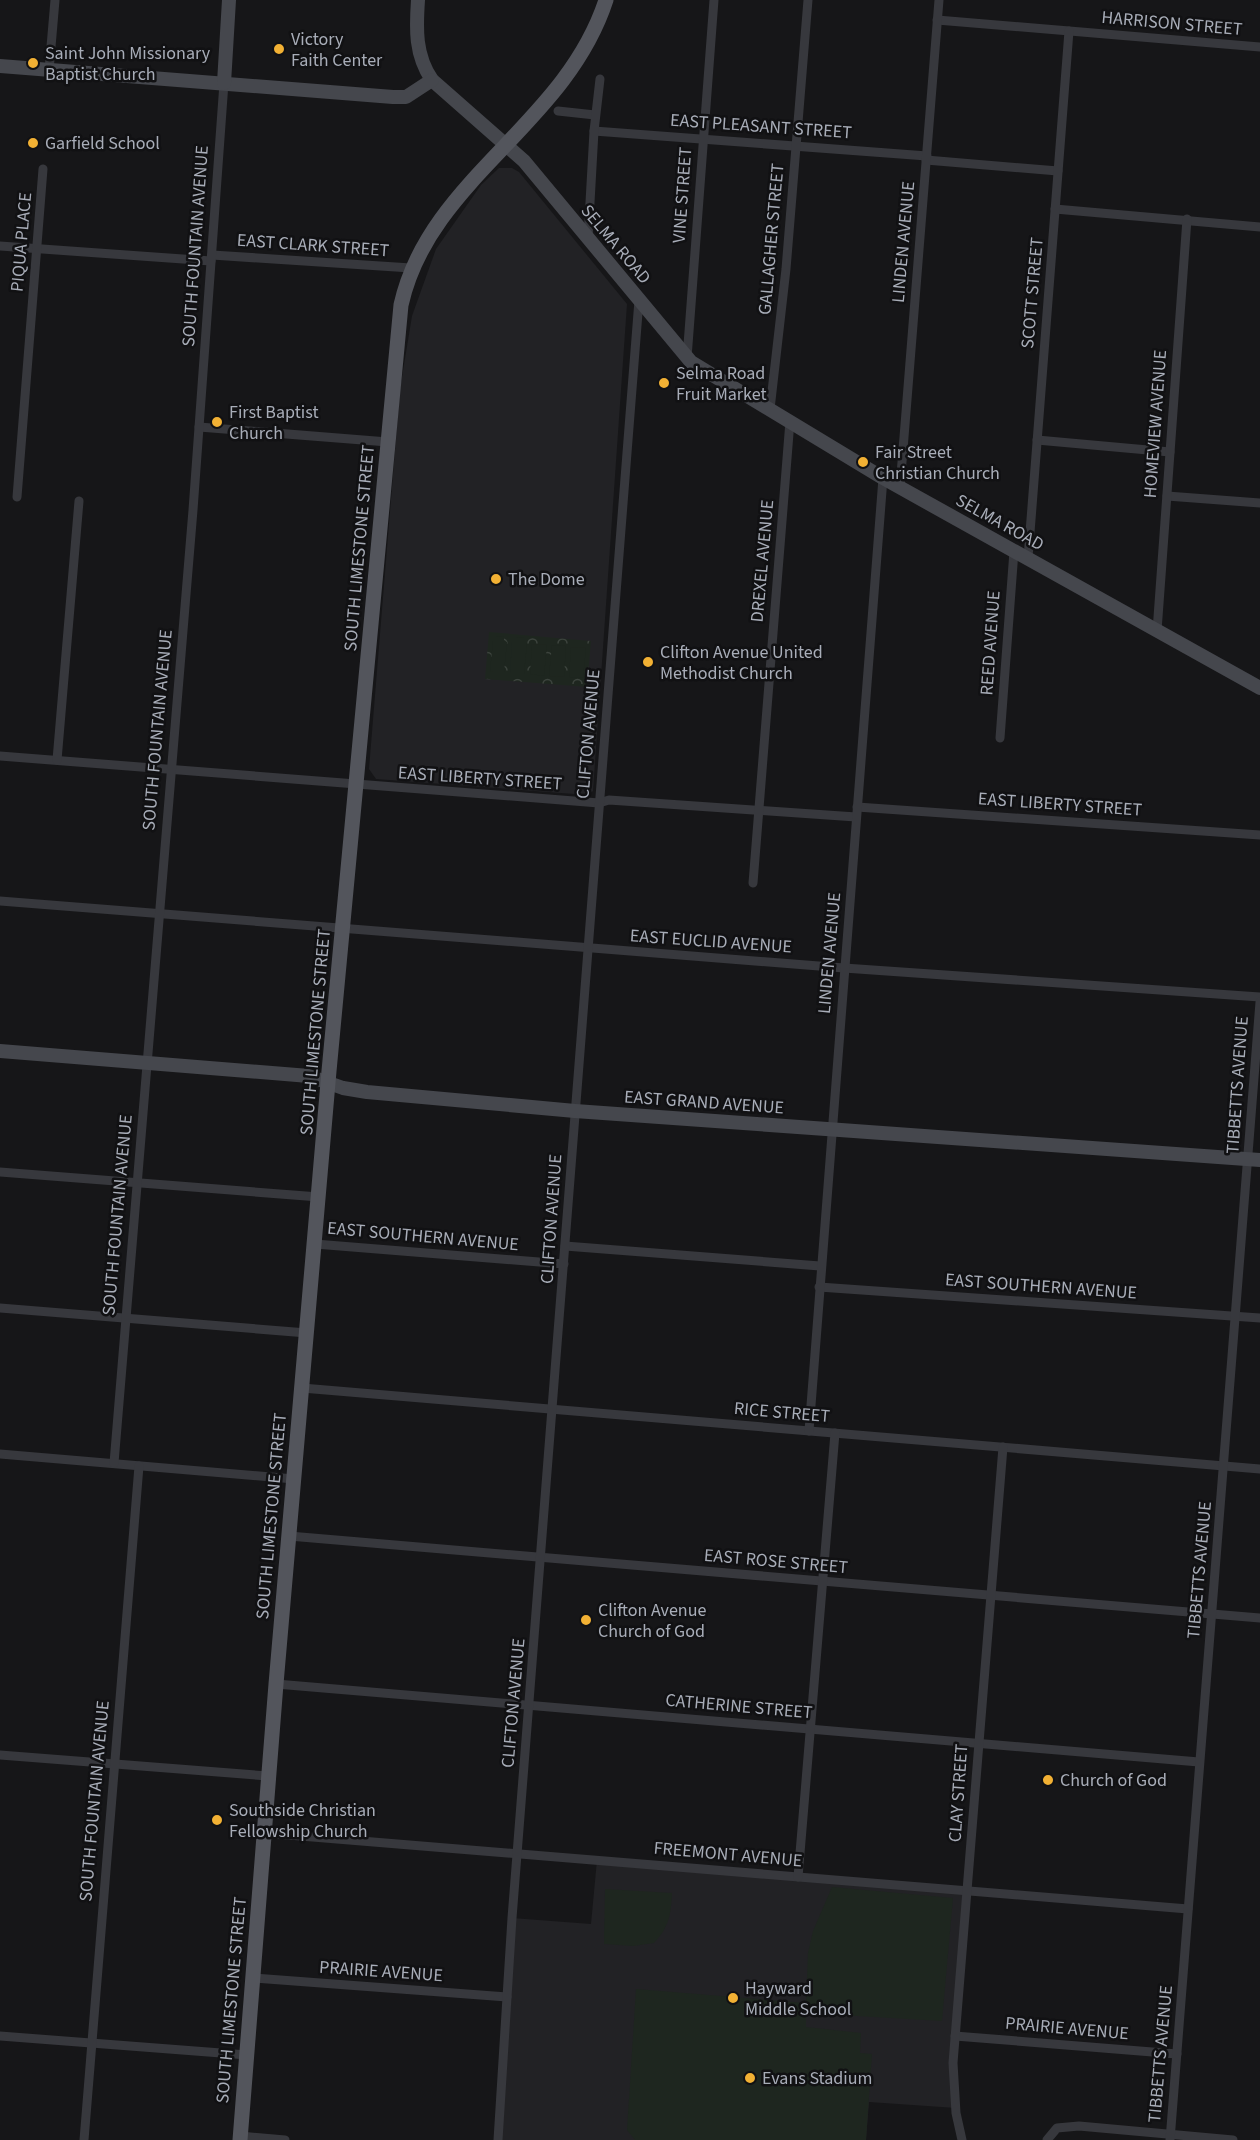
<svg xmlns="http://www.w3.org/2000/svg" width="1260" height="2140" font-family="'Source Sans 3',sans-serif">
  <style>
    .built { fill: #222225 }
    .forest { fill: url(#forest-crowns) }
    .pitch { fill: #1e261f }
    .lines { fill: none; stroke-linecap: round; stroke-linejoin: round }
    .street { stroke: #37383d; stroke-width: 9 }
    .secondary { stroke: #45474d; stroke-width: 14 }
    .primary { stroke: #53555c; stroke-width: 15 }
    .poi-dot { fill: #f2b134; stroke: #111113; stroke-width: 2 }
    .labels { text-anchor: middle; stroke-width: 5; stroke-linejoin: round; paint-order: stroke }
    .street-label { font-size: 18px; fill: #a8adb8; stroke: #111113 }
    .poi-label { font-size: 18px; fill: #a8adb8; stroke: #111113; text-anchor: start }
  </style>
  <defs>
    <pattern id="forest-crowns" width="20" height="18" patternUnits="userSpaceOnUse" patternTransform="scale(1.5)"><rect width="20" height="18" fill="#1e261f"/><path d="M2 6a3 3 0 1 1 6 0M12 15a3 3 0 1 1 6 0" fill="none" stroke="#3c433d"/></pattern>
  </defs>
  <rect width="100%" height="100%" fill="#161618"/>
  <!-- built -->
  <g class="built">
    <path d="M 499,168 L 512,168 L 519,172 L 627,304 L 593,791 L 588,795 L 376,779 L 369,769 L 400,389 L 412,316 L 436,249 L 481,185 Z"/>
    <path d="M 597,1860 L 967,1891 L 955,2036 L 956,2108 L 869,2102 L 866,2140 L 498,2140 L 512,1918 L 591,1924 Z"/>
  </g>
  <!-- forest -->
  <path class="forest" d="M 489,632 L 591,641 L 587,687 L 485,679 Z"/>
  <!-- pitch -->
  <g class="pitch">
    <path d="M 496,636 L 504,637 L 504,641 L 507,642 L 504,672 L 501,672 L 501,677 L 493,677 L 493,672 L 490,671 L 493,641 L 496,641 Z"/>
    <path d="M 516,637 L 524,638 L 524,643 L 527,643 L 524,674 L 521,674 L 521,679 L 513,678 L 513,673 L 510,673 L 512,642 L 516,642 Z"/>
    <path d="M 532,644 L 547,645 L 544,676 L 530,674 Z"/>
    <path d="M 552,645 L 566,646 L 564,677 L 549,676 Z"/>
    <path d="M 571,647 L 586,648 L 583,678 L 569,677 Z"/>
    <path d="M 832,1887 L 953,1898 L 942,2021 L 806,2013 L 806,2027 L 861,2033 L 860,2053 L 872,2054 L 866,2140 L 635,2140 L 627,2130 L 636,1989 L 806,2003 L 808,1953 L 813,1931 Z"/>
    <path d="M 605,1889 L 672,1893 C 671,1914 669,1927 654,1943 L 633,1946 L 604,1944 Z"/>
  </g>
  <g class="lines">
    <!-- street -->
    <g class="street">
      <path d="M 937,20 L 1260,47"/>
      <path d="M 49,70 L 55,0"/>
      <path d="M 558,111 L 595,115"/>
      <path d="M 594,131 L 927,156"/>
      <path d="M 926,160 L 1058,171"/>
      <path d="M 1055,209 L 1260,227"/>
      <path d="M 588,238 L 594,131 L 600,79"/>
      <path d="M 0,246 L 211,261"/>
      <path d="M 212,255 L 411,268"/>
      <path d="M 687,358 L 714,0"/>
      <path d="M 770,409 L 786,269 L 808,0"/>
      <path d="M 199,427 L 388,442"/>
      <path d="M 1037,440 L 1170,452"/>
      <path d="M 900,487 L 939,0"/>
      <path d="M 1167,496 L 1260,503"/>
      <path d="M 17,497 L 43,169"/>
      <path d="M 1028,558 L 1069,31"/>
      <path d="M 1157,631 L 1187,219"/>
      <path d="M 1000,738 L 1014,551"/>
      <path d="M 0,756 L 599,803 L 609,800 L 856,817"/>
      <path d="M 57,760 L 79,501"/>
      <path d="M 857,807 L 1260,835"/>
      <path d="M 753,883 L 790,421"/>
      <path d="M 0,901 L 844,968 L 1260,997"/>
      <path d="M 0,1172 L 319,1197"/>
      <path d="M 315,1244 L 564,1264"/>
      <path d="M 565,1246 L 820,1266"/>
      <path d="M 819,1287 L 1260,1318"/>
      <path d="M 0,1308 L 307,1333"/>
      <path d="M 302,1388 L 1260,1469"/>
      <path d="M 809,1431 L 883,478"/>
      <path d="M 0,1454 L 294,1479"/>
      <path d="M 114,1463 L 193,510 L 224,83"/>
      <path d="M 289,1536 L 1260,1618"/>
      <path d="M 276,1684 L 1199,1762"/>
      <path d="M 0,1755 L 268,1776"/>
      <path d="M 264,1833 L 1188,1909"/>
      <path d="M 798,1877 L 835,1433"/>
      <path d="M 253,1978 L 507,1997"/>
      <path d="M 0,2036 L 247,2055"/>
      <path d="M 955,2036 L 1177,2054"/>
      <path d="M 240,2136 L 285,2140"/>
      <path d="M 84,2140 L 139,1466"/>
      <path d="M 498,2140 L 512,1918 L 639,300"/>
      <path d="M 962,2140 L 956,2113 L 953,2063 L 1003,1447"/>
      <path d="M 1047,2140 L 1057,2128 L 1079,2126 L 1233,2140"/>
      <path d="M 1170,2140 L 1260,1002"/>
    </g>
    <!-- secondary -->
    <g class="secondary">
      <path d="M 418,0 C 416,29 415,55 432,80 L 524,161 L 691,362 L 883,478 L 1260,688"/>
      <path d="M 0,66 L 393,97 L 406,97 L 432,80"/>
      <path d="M 224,83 L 229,0"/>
      <path d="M 0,1051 L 309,1076 L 343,1088 L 367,1092 L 575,1111 L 1260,1160"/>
    </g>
    <!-- primary -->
    <path class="primary" d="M 240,2140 L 276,1684 L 329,1071 L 401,305 C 429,179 565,126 606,0"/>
  </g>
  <!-- markers -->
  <g class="poi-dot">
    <circle cx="279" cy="49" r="6"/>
    <circle cx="33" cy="63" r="6"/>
    <circle cx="33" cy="143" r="6"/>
    <circle cx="664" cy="383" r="6"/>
    <circle cx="217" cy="422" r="6"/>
    <circle cx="863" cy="462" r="6"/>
    <circle cx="496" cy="579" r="6"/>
    <circle cx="648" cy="662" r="6"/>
    <circle cx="586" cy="1620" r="6"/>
    <circle cx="1048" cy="1780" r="6"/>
    <circle cx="217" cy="1820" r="6"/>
    <circle cx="733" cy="1998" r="6"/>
    <circle cx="750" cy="2078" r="6"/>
  </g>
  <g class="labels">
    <!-- street labels -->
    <g class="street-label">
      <text transform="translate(1172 23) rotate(5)" y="6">HARRISON STREET</text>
      <text transform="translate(761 126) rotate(4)" y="6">EAST PLEASANT STREET</text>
      <text transform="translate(682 195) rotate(-86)" y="6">VINE STREET</text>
      <text transform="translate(771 239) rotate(-85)" y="6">GALLAGHER STREET</text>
      <text transform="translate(21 242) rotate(-85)" y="6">PIQUA PLACE</text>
      <text transform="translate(903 242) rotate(-85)" y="6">LINDEN AVENUE</text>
      <text transform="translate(616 244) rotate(50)" y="6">SELMA ROAD</text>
      <text transform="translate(313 245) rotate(4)" y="6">EAST CLARK STREET</text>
      <text transform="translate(195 246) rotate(-86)" y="6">SOUTH FOUNTAIN AVENUE</text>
      <text transform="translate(1032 293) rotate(-85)" y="6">SCOTT STREET</text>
      <text transform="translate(1155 424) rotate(-86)" y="6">HOMEVIEW AVENUE</text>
      <text transform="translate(1000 522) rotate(29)" y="6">SELMA ROAD</text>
      <text transform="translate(359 548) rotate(-85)" y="6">SOUTH LIMESTONE STREET</text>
      <text transform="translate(762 561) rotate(-85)" y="6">DREXEL AVENUE</text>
      <text transform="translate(990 643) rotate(-86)" y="6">REED AVENUE</text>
      <text transform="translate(157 730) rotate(-85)" y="6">SOUTH FOUNTAIN AVENUE</text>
      <text transform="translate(588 734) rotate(-85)" y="6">CLIFTON AVENUE</text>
      <text transform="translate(480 778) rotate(4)" y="6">EAST LIBERTY STREET</text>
      <text transform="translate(1060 804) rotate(4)" y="6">EAST LIBERTY STREET</text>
      <text transform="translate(711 941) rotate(4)" y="6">EAST EUCLID AVENUE</text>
      <text transform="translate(829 953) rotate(-85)" y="6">LINDEN AVENUE</text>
      <text transform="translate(315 1032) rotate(-85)" y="6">SOUTH LIMESTONE STREET</text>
      <text transform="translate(1237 1085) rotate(-86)" y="6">TIBBETTS AVENUE</text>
      <text transform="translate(704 1102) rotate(4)" y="6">EAST GRAND AVENUE</text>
      <text transform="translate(117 1215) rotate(-85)" y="6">SOUTH FOUNTAIN AVENUE</text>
      <text transform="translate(551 1219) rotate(-86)" y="6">CLIFTON AVENUE</text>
      <text transform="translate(423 1236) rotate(5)" y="6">EAST SOUTHERN AVENUE</text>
      <text transform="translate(1041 1286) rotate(4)" y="6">EAST SOUTHERN AVENUE</text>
      <text transform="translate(782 1412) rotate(5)" y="6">RICE STREET</text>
      <text transform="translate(271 1516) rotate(-85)" y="6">SOUTH LIMESTONE STREET</text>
      <text transform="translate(776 1561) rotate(5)" y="6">EAST ROSE STREET</text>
      <text transform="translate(1199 1570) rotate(-85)" y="6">TIBBETTS AVENUE</text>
      <text transform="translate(513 1703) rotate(-85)" y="6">CLIFTON AVENUE</text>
      <text transform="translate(739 1706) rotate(5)" y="6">CATHERINE STREET</text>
      <text transform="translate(958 1793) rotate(-86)" y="6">CLAY STREET</text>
      <text transform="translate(94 1801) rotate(-85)" y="6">SOUTH FOUNTAIN AVENUE</text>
      <text transform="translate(728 1854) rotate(5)" y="6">FREEMONT AVENUE</text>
      <text transform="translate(381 1971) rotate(4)" y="6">PRAIRIE AVENUE</text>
      <text transform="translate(231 2000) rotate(-85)" y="6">SOUTH LIMESTONE STREET</text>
      <text transform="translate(1067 2028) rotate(5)" y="6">PRAIRIE AVENUE</text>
      <text transform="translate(1160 2054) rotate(-85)" y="6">TIBBETTS AVENUE</text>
    </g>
    <!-- poi labels -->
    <g class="poi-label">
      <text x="291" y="45">Victory<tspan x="291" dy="21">Faith Center</tspan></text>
      <text x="45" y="59">Saint John Missionary<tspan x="45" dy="21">Baptist Church</tspan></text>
      <text x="45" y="149">Garfield School</text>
      <text x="676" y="379">Selma Road<tspan x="676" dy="21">Fruit Market</tspan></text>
      <text x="229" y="418">First Baptist<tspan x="229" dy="21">Church</tspan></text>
      <text x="875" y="458">Fair Street<tspan x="875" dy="21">Christian Church</tspan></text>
      <text x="508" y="585">The Dome</text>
      <text x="660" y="658">Clifton Avenue United<tspan x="660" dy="21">Methodist Church</tspan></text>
      <text x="598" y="1616">Clifton Avenue<tspan x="598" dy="21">Church of God</tspan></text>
      <text x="1060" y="1786">Church of God</text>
      <text x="229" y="1816">Southside Christian<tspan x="229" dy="21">Fellowship Church</tspan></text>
      <text x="745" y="1994">Hayward<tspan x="745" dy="21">Middle School</tspan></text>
      <text x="762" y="2084">Evans Stadium</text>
    </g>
  </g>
</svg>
